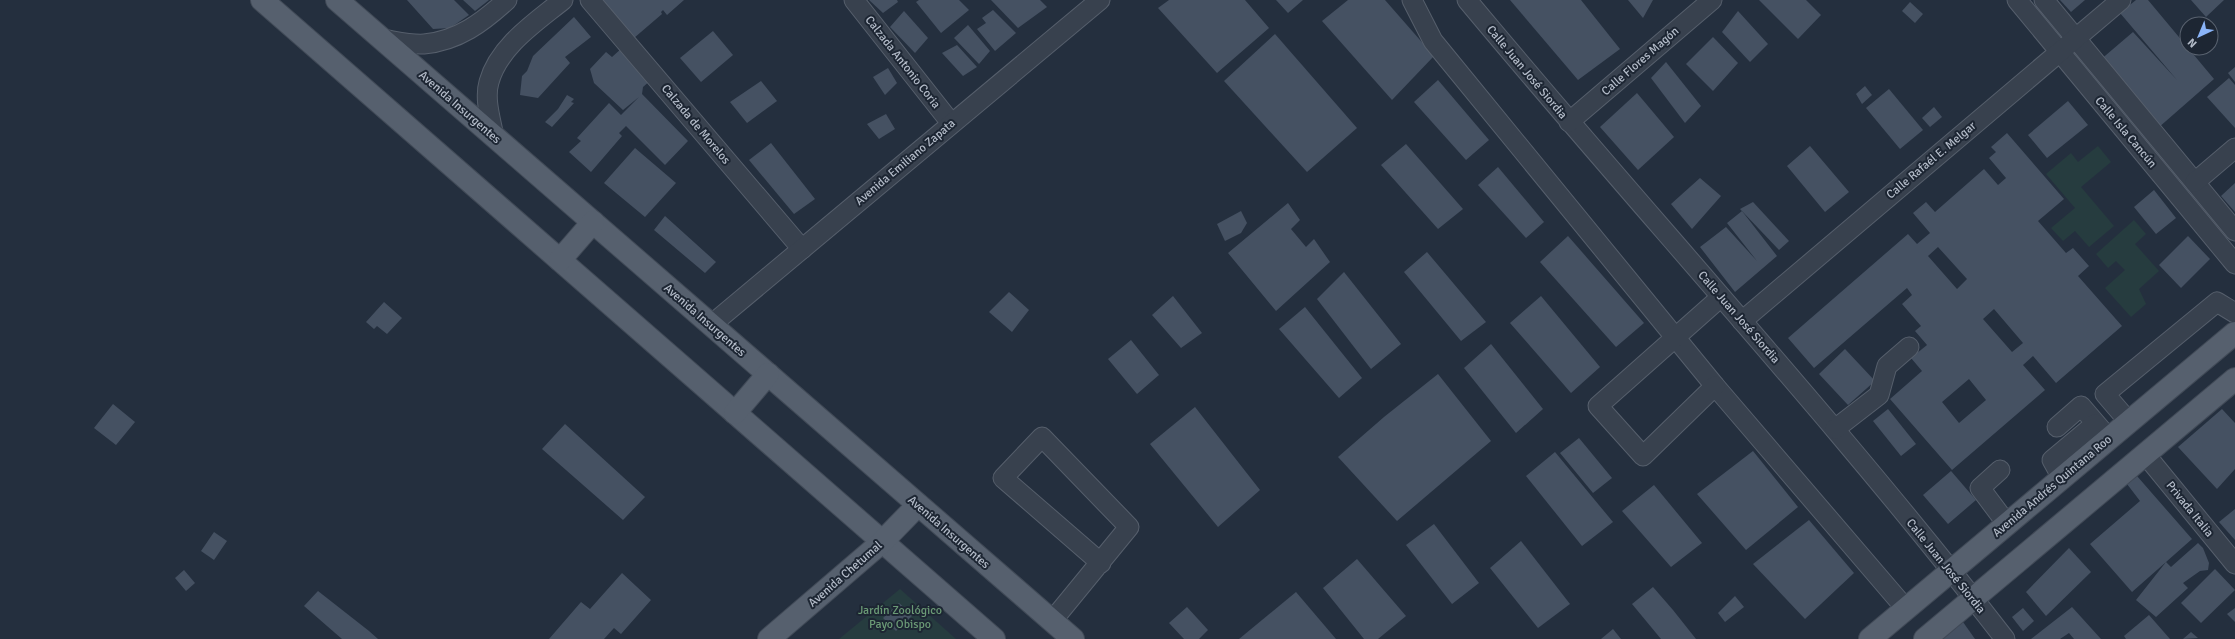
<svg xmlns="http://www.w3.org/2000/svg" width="2235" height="639" font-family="Signika,sans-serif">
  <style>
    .green { fill: #263c3f }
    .building { fill: #455162; fill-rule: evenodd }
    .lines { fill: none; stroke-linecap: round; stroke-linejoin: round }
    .minor-casing { stroke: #565f6c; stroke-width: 21 }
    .major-casing { stroke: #414a57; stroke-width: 24 }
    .minor { stroke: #38414e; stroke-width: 19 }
    .major { stroke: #56606e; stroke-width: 22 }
    .labels { text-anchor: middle; stroke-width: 4; stroke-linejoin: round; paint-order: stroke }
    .street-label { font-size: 12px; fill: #b4bcc9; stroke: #1d2633 }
    .park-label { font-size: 12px; fill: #6b9a76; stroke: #1d2633 }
  </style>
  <rect width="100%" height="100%" fill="#242f3e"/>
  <!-- green -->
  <g class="green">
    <path d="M 2098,146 L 2111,162 L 2081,187 L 2114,226 L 2089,247 L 2075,231 L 2063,241 L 2051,228 L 2075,208 L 2046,174 L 2071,153 L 2078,162 Z"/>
    <path d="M 2134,220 L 2146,234 L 2135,244 L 2159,271 L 2139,289 L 2146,304 L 2131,317 L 2105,288 L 2125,270 L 2116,261 L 2108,268 L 2096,254 Z"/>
    <path d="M 900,589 L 956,639 L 839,639 Z"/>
  </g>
  <!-- building -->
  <g class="building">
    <path d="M 407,0 L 454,0 L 469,15 L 450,28 L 433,29 Z"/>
    <path d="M 463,0 L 489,0 L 475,11 Z"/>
    <path d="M 601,0 L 684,0 L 667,15 L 663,10 L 661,12 L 662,14 L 634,38 Z"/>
    <path d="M 869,0 L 897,0 L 898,2 L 883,13 Z"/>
    <path d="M 919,0 L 959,0 L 969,10 L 941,33 L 916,2 Z"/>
    <path d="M 991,0 L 1040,0 L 1047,7 L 1018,28 Z"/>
    <path d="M 1169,0 L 1245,0 L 1269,28 L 1217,73 L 1158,8 Z"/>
    <path d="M 1276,0 L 1303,0 L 1288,13 Z"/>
    <path d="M 1348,0 L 1385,0 L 1434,56 L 1392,100 L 1322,21 Z"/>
    <path d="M 1510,0 L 1581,0 L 1620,49 L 1578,80 Z"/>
    <path d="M 1628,0 L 1653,0 L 1643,18 Z"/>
    <path d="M 1759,0 L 1806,0 L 1821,15 L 1798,39 Z"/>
    <path d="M 2060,0 L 2085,0 L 2071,12 Z"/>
    <path d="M 2136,0 L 2148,0 L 2214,79 L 2158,128 L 2099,61 L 2133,32 L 2177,80 L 2120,13 Z"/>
    <path d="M 2191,0 L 2224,0 L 2206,17 Z"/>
    <path d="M 1910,2 L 1923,14 L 1915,23 L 1902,11 Z"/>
    <path d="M 993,10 L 1016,33 L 995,51 L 977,29 L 986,23 L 982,18 Z"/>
    <path d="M 904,11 L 928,38 L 915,53 L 890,27 Z"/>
    <path d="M 1738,11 L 1768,44 L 1750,62 L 1722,32 Z"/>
    <path d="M 574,17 L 591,37 L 565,57 L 570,63 L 538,98 L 520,95 L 522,76 L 527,71 L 533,56 Z"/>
    <path d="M 968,25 L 990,51 L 979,64 L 954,38 Z"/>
    <path d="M 713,31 L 733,55 L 701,82 L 680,58 Z"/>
    <path d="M 1275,34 L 1357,128 L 1307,172 L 1224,81 Z"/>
    <path d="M 1713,37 L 1738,63 L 1713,91 L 1686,64 Z"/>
    <path d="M 957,45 L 977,67 L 963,76 L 942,53 Z"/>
    <path d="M 622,48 L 652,79 L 643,87 L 642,94 L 688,141 L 665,165 L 626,126 L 619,133 L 622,136 L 591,172 L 569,152 L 581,141 L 577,138 L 609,103 L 621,115 L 639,97 L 623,110 L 594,83 L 590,69 L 606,52 L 612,57 Z"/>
    <path d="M 1666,62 L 1701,106 L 1685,123 L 1651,78 Z"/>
    <path d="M 2235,67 L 2235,82 L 2228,73 Z"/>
    <path d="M 888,68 L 897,83 L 885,95 L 873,77 Z"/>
    <path d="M 2229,78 L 2235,85 L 2235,128 L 2207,97 Z"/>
    <path d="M 1438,80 L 1489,140 L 1466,160 L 1414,102 Z"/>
    <path d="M 761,81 L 777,101 L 747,123 L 730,102 Z"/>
    <path d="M 1865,86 L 1872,95 L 1862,104 L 1856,94 Z"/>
    <path d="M 1889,89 L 1923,130 L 1900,149 L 1866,108 Z"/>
    <path d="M 1637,93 L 1674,137 L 1638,170 L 1600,127 Z"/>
    <path d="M 567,95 L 574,99 L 571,102 L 574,103 L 552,127 L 545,122 L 558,109 Z"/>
    <path d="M 2068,101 L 2088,125 L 2047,158 L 2028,135 Z"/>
    <path d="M 1934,107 L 1942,117 L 1930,127 L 1922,118 Z"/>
    <path d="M 886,114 L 895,129 L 879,139 L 867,124 Z"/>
    <path d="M 2007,133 L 2064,199 L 2038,221 L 2066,253 L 2073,248 L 2089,266 L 2078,276 L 2122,326 L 2056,383 L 2033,356 L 2023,365 L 2045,390 L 1952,470 L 1890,399 L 1922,371 L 1911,358 L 1927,345 L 1915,331 L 1921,326 L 1902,304 L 1912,295 L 1907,288 L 1814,368 L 1788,338 L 1908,234 L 1917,244 L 1930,233 L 1913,213 L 1926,202 L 1935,212 L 1984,169 L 1998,185 L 2006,178 L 1989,158 L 1996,152 L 1991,147 ZM 1938,247 L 1967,279 L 1957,289 L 1928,256 ZM 1994,309 L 2023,343 L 2012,352 L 1983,319 ZM 1969,379 L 1986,400 L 1959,423 L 1942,402 Z"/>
    <path d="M 771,143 L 815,199 L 794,214 L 749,160 Z"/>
    <path d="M 1406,144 L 1463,209 L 1438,229 L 1381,165 Z"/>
    <path d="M 1810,146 L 1849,192 L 1825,212 L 1787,166 Z"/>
    <path d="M 635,148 L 676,183 L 645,217 L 604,183 Z"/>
    <path d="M 1498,167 L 1544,222 L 1526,238 L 1478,185 Z"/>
    <path d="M 1700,178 L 1721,196 L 1692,229 L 1671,204 Z"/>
    <path d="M 2235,183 L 2235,212 L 2221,196 Z"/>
    <path d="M 2154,190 L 2176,218 L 2156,234 L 2134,207 Z"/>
    <path d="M 1753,202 L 1789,241 L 1779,250 L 1740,209 Z"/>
    <path d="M 1288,203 L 1300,220 L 1291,229 L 1306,247 L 1314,239 L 1330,262 L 1276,311 L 1228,253 Z"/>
    <path d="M 1241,211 L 1247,223 L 1241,233 L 1225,241 L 1217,224 Z"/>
    <path d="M 1742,211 L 1777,256 L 1735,292 L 1700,247 L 1726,227 L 1757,261 L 1727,223 Z"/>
    <path d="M 665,216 L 716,262 L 705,273 L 654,230 Z"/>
    <path d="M 1568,236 L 1644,323 L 1616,347 L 1540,262 Z"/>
    <path d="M 2188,236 L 2210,259 L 2181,288 L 2159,265 Z"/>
    <path d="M 1427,252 L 1486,322 L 1461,341 L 1404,272 Z"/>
    <path d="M 1344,272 L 1401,344 L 1371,369 L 1317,299 Z"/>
    <path d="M 1009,292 L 1029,310 L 1012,332 L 989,312 Z"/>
    <path d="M 1173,296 L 1202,333 L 1181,348 L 1152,315 Z"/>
    <path d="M 1541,296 L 1600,367 L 1571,393 L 1510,323 Z"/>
    <path d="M 384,302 L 402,318 L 387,334 L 377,326 L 374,329 L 366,322 Z"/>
    <path d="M 1305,307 L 1362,378 L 1339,398 L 1279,329 Z"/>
    <path d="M 1131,340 L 1159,375 L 1137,394 L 1108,359 Z"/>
    <path d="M 1491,344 L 1543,409 L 1516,433 L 1464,368 Z"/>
    <path d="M 1845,349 L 1875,381 L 1848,405 L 1819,374 Z"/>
    <path d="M 1438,374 L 1491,441 L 1397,521 L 1338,457 L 1384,417 Z"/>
    <path d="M 113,404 L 135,422 L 116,445 L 94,428 Z"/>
    <path d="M 1195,407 L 1260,490 L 1218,527 L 1150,444 Z"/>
    <path d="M 1888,409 L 1916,444 L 1901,456 L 1873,421 Z"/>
    <path d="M 2222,409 L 2235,423 L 2235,469 L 2217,489 L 2178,447 Z"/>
    <path d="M 565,424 L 645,497 L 623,520 L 542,449 Z"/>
    <path d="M 1579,438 L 1612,478 L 1593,493 L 1560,453 Z"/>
    <path d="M 1753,451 L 1798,507 L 1746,550 L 1697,494 Z"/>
    <path d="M 1555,452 L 1613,522 L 1582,546 L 1526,476 Z"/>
    <path d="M 1951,471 L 1976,500 L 1948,524 L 1923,495 Z"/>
    <path d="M 2137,476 L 2192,539 L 2166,562 L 2171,567 L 2198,543 L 2203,548 L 2209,563 L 2208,570 L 2200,571 L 2183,583 L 2188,588 L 2156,617 L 2136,600 L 2166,562 L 2132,592 L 2090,544 L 2140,501 L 2127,484 Z"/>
    <path d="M 1654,485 L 1702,543 L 1671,567 L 1622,511 Z"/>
    <path d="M 2235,509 L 2235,540 L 2219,522 Z"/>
    <path d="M 1809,520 L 1854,573 L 1805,619 L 1753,564 Z"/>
    <path d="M 1434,524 L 1479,583 L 1452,604 L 1406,545 Z"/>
    <path d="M 214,532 L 227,541 L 214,560 L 201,551 Z"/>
    <path d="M 1521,541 L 1570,604 L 1538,628 L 1490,568 Z"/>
    <path d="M 2069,548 L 2091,572 L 2046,616 L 2026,592 Z"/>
    <path d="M 1357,559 L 1406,616 L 1378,639 L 1364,639 L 1323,588 Z"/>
    <path d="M 2215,569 L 2235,590 L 2201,623 L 2181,603 Z"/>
    <path d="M 184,570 L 195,583 L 186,591 L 175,578 Z"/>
    <path d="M 622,573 L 651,600 L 621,634 L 614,628 L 604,639 L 549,639 L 581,602 L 590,609 Z"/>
    <path d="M 1653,587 L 1673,610 L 1696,639 L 1661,639 L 1632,604 Z"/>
    <path d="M 318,591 L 369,631 L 378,639 L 342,639 L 304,606 Z"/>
    <path d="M 1296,592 L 1336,639 L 1239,639 Z"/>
    <path d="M 1735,596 L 1744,607 L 1725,622 L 1718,613 Z"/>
    <path d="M 899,603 L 913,615 L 896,631 L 883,618 Z"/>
    <path d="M 1187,607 L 1208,630 L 1199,639 L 1184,639 L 1169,623 Z"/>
    <path d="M 2072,607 L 2101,639 L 2074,639 L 2069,633 L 2060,639 L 2031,639 Z"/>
    <path d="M 2023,608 L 2034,621 L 2023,631 L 2012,617 Z"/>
    <path d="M 2235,608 L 2235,622 L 2227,614 Z"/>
    <path d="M 2149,615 L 2170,639 L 2126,639 L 2124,636 Z"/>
    <path d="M 1963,622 L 1975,639 L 1943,639 Z"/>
    <path d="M 1613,629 L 1621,639 L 1601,639 Z"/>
    <path d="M 2191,632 L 2198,638 L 2183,639 Z"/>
  </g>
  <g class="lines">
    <!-- minor casing -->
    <g class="minor-casing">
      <g id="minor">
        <path d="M 590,0 L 802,249"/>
        <path d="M 854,0 L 951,123"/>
        <path d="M 1412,0 L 1433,41 L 1715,386 L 1906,609"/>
        <path d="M 1467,0 C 1645,214 1835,419 2005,639"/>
        <path d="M 2017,0 L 2235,264"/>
        <path d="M 2044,0 L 2235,231"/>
        <path d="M 382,39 C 395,41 411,45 424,44 C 458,41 483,22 507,0"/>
        <path d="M 1569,122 L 1712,0"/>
        <path d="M 494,137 C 491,120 484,99 489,82 C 499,46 536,22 563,0"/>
        <path d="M 2195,182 L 2235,148"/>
        <path d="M 1742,321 L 2121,0"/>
        <path d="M 711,325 L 1100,0"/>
        <path d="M 1715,386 L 1643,456 L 1598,406 L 1721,297"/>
        <path d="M 2129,422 L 2105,394 L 2217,302 L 2235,313"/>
        <path d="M 2057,427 L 2081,406 L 2105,434"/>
        <path d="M 1835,429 L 1879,395 L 1887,366 L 1909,347"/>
        <path d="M 2145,454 L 2235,564"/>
        <path d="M 2000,470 L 1980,488 L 2007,524"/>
        <path d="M 2062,478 L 2052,460 L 2095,424"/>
        <path d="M 1052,621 L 1129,527 L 1042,437 L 1003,478 L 1101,563"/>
      </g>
    </g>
    <!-- major casing -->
    <g class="major-casing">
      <g id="major">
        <path d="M 262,0 L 994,639"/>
        <path d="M 337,0 L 1073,639"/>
        <path d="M 560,260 L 593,222"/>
        <path d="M 735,413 L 768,374"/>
        <path d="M 769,639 L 882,542 L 918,505"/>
        <path d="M 1870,639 L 2235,333"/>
        <path d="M 1925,639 L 2235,379"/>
      </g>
    </g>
    <!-- minor -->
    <use href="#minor" class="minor"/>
    <!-- major -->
    <use href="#major" class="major"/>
  </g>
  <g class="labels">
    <!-- street labels -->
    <g class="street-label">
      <text transform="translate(1640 61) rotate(-41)" y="4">Calle Flores Magón</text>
      <text transform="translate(903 62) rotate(52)" y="4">Calzada Antonio Coria</text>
      <text transform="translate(1527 72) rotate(50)" y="4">Calle Juan José Siordia</text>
      <text transform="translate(460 107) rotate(41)" y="4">Avenida Insurgentes</text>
      <text transform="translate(696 124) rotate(50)" y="4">Calzada de Morelos</text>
      <text transform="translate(2126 132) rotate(50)" y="4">Calle Isla Cancún</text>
      <text transform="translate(1931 160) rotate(-40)" y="4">Calle Rafaél E. Melgar</text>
      <text transform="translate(905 162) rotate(-40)" y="4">Avenida Emiliano Zapata</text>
      <text transform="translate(1739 317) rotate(49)" y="4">Calle Juan José Siordia</text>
      <text transform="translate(705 320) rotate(41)" y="4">Avenida Insurgentes</text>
      <text transform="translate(2052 486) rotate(-40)" y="4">Avenida Andrés Quintana Roo</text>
      <text transform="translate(2190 509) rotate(51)" y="4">Privada Italia</text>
      <text transform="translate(949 532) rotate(41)" y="4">Avenida Insurgentes</text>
      <text transform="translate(1946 566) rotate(51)" y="4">Calle Juan José Siordia</text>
      <text transform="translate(845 574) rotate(-41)" y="4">Avenida Chetumal</text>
    </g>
    <!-- park labels -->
    <g class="park-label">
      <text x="900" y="614">Jardín Zoológico<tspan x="900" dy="14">Payo Obispo</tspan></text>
    </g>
  </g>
  <!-- north arrow -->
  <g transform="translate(2199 36) rotate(224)"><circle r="19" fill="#1d2633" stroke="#59626f"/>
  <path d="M0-3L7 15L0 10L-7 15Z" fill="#8ab4f8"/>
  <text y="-6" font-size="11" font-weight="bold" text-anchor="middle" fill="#b4bcc9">N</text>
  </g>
</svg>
